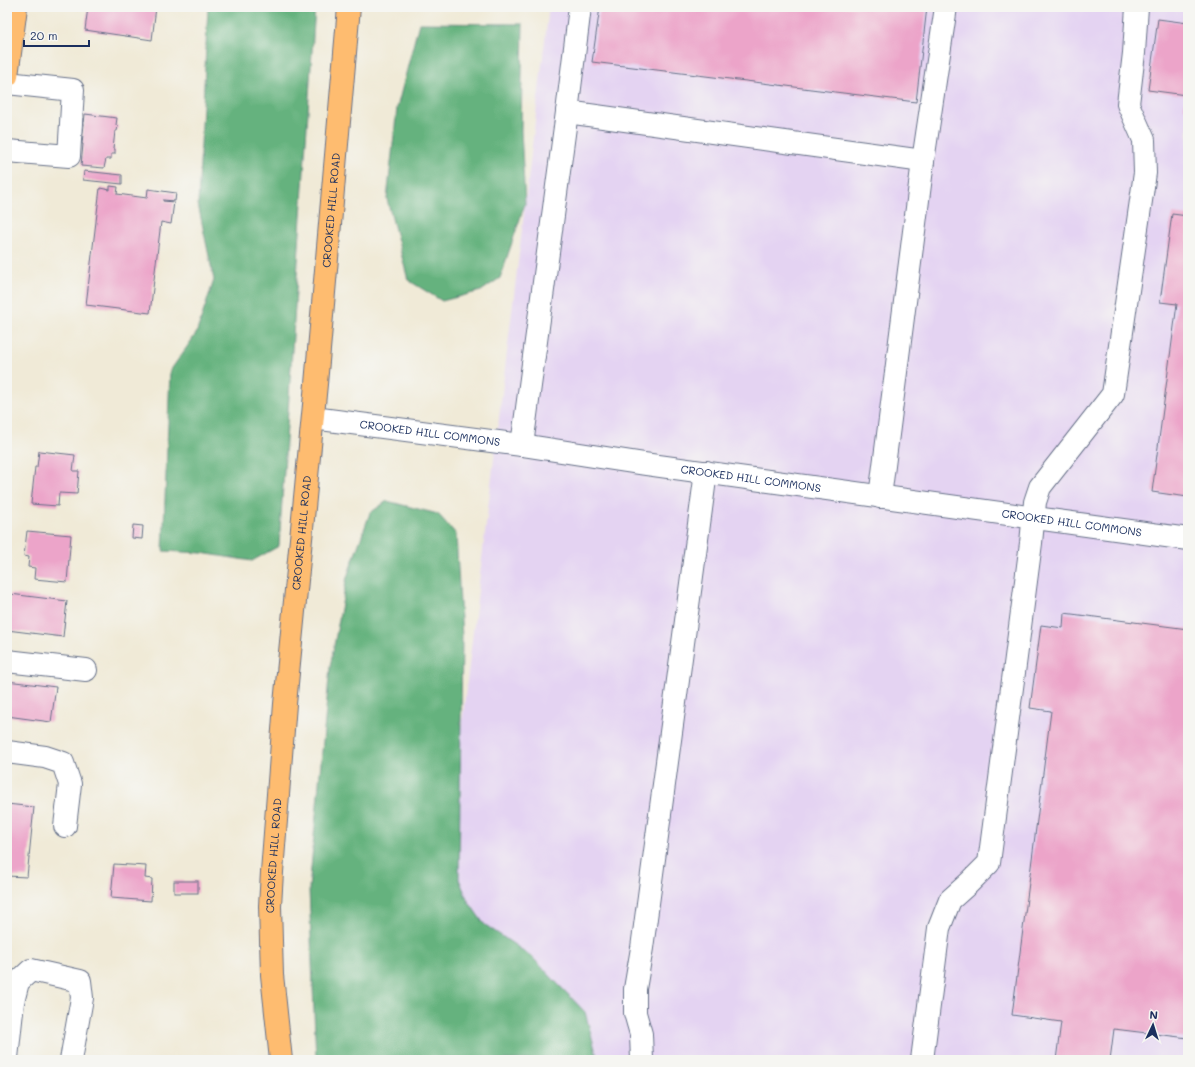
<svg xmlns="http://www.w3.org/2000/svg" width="1195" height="1067" font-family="Mali,sans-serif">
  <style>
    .built { fill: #e4d3f2 }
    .forest { fill: #65b27e; stroke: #40706e }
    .building { fill: #eca4c9 }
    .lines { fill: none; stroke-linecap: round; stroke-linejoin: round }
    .minor-casing { stroke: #667088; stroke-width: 24 }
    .major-casing { stroke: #667088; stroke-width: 24 }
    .minor { stroke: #fff; stroke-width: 22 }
    .major { stroke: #febc70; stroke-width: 22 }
    .labels { text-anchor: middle; stroke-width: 4; stroke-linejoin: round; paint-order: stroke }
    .street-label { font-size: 11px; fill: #1b2f5e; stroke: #f6f6f2 }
  </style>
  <rect width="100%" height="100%" fill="#f6f6f2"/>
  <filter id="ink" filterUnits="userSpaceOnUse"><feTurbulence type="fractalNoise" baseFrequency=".025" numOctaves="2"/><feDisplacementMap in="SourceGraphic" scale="8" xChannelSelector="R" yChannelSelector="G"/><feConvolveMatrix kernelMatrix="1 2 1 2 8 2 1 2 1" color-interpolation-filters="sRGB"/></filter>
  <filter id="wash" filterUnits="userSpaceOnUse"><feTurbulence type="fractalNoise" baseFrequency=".012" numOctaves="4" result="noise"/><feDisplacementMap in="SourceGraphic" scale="16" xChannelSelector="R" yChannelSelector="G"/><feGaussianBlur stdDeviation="0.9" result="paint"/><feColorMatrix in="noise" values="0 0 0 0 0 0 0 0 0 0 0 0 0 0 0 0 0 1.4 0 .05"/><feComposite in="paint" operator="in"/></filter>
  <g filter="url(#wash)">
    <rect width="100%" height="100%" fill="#f0ead7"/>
    <!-- built -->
    <path class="built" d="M 549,7 L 1188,7 L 1188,1060 L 521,1060 L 438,920 Z"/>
    <!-- forest -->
    <g class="forest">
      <path d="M 208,7 L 315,7 L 279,546 L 252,561 L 201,553 L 163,551 L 170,371 L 196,334 L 214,280 L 198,204 Z"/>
      <path d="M 419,23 L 523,24 L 521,130 L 525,204 L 500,278 L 481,291 L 442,301 L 408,280 L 387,199 L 397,108 Z"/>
      <path d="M 387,501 L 438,514 L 456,534 L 462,637 L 459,879 L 468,901 L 484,924 L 531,956 L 585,1012 L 598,1060 L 316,1060 L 309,889 L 330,667 L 347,577 L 370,513 Z"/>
    </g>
    <g id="blocks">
      <!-- building -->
      <g class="building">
        <path d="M 88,7 L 156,7 L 152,40 L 85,30 Z"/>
        <path d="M 600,7 L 927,7 L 916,102 L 592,62 Z"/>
        <path d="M 1158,19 L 1188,23 L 1188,108 L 1184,108 L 1186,95 L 1148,90 Z"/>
        <path d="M 85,114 L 117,118 L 116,125 L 118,126 L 117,131 L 115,131 L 113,149 L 115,149 L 115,154 L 111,154 L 111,159 L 106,159 L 104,168 L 81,166 L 83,144 L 82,144 Z"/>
        <path d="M 84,171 L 122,175 L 122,184 L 83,180 Z"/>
        <path d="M 110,186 L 118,187 L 117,194 L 147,198 L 148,189 L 176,193 L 175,201 L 163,200 L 163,201 L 174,202 L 171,224 L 161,222 L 150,313 L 86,305 L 100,188 L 110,190 Z"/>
        <path d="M 1172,214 L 1188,216 L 1188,497 L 1152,492 L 1177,304 L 1160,302 Z"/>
        <path d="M 39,451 L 75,455 L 73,471 L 79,471 L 77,494 L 59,493 L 58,506 L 31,504 L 35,467 L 37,467 Z"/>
        <path d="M 133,525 L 143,526 L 142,539 L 132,538 Z"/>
        <path d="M 27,531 L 71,535 L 67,582 L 34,579 L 35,568 L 28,567 L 29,557 L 24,556 Z"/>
        <path d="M 10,594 L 67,601 L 63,637 L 7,630 L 7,616 Z"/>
        <path d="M 1064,613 L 1188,629 L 1188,1038 L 1114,1029 L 1110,1060 L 1056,1060 L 1061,1022 L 1012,1015 L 1051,711 L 1030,708 L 1041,625 L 1063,628 Z"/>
        <path d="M 7,681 L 56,687 L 51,722 L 7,716 Z"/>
        <path d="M 7,804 L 34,807 L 27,877 L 7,876 Z"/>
        <path d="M 114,864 L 146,866 L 145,878 L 152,879 L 151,901 L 111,898 Z"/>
        <rect x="174" y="881" width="24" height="12"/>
      </g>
    </g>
  </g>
  <g filter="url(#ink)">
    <use href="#blocks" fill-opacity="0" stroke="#667088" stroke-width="1"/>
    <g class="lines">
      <!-- minor casing -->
      <g class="minor-casing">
        <g id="minor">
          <path d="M 7,83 L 73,90 L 69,156 L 7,151"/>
          <path d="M 567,112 L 923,161"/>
          <path id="s1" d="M 313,418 L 522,445 L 645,464 L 1188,539"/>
          <path d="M 522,445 L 567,112 L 580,7"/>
          <path d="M 880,497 L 923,161 L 946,7"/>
          <path d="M 7,661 L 86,670"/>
          <path d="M 7,752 L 45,757 L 63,763 L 70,784 L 65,826"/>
          <path d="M 7,1058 L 13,1002 L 18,982 L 31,970 L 80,981 L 82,998 L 71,1060"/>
          <path d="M 642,1060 L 641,1034 L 635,1013 L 635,989 L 642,948 L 706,472"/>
          <path d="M 922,1060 L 939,928 L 950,900 L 969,883 L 989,863 L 1031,543 L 1035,502 L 1040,487 L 1113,394 L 1145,173 L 1144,140 L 1128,104 L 1134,53 L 1137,7"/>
        </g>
      </g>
      <!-- major casing -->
      <g class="major-casing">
        <g id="major">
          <path d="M 7,76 L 16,7"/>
          <path id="s2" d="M 281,1060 L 272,975 L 270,906 L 272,872 L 285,704 L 316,384 L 349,7"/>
        </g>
      </g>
      <!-- minor -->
      <use href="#minor" class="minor"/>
      <!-- major -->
      <use href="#major" class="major"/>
    </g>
  </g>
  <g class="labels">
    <!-- street labels -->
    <g class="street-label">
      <text dy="4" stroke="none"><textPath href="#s2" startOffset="853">CROOKED HILL ROAD</textPath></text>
      <text dy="4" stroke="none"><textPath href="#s1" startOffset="118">CROOKED HILL COMMONS</textPath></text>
      <text dy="4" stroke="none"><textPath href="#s1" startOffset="442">CROOKED HILL COMMONS</textPath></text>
      <text dy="4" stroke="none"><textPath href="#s1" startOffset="766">CROOKED HILL COMMONS</textPath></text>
      <text dy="4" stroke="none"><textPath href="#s2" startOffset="529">CROOKED HILL ROAD</textPath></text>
      <text dy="4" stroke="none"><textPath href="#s2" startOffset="205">CROOKED HILL ROAD</textPath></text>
    </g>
  </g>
  <!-- margin -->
  <rect width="1195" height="1067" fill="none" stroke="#f6f6f2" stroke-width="24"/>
  <!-- north arrow -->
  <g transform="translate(1153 1025) rotate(4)" stroke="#f6f6f2" stroke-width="3" paint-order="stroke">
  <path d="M0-3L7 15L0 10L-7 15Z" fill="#1b2f5e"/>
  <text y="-6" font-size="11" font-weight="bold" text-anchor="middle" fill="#1b2f5e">N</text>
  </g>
  <!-- scale -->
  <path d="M24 40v6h65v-6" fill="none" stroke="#1b2f5e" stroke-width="2"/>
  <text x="30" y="40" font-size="12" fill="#1b2f5e" stroke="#f6f6f2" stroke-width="3" paint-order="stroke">20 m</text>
</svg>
